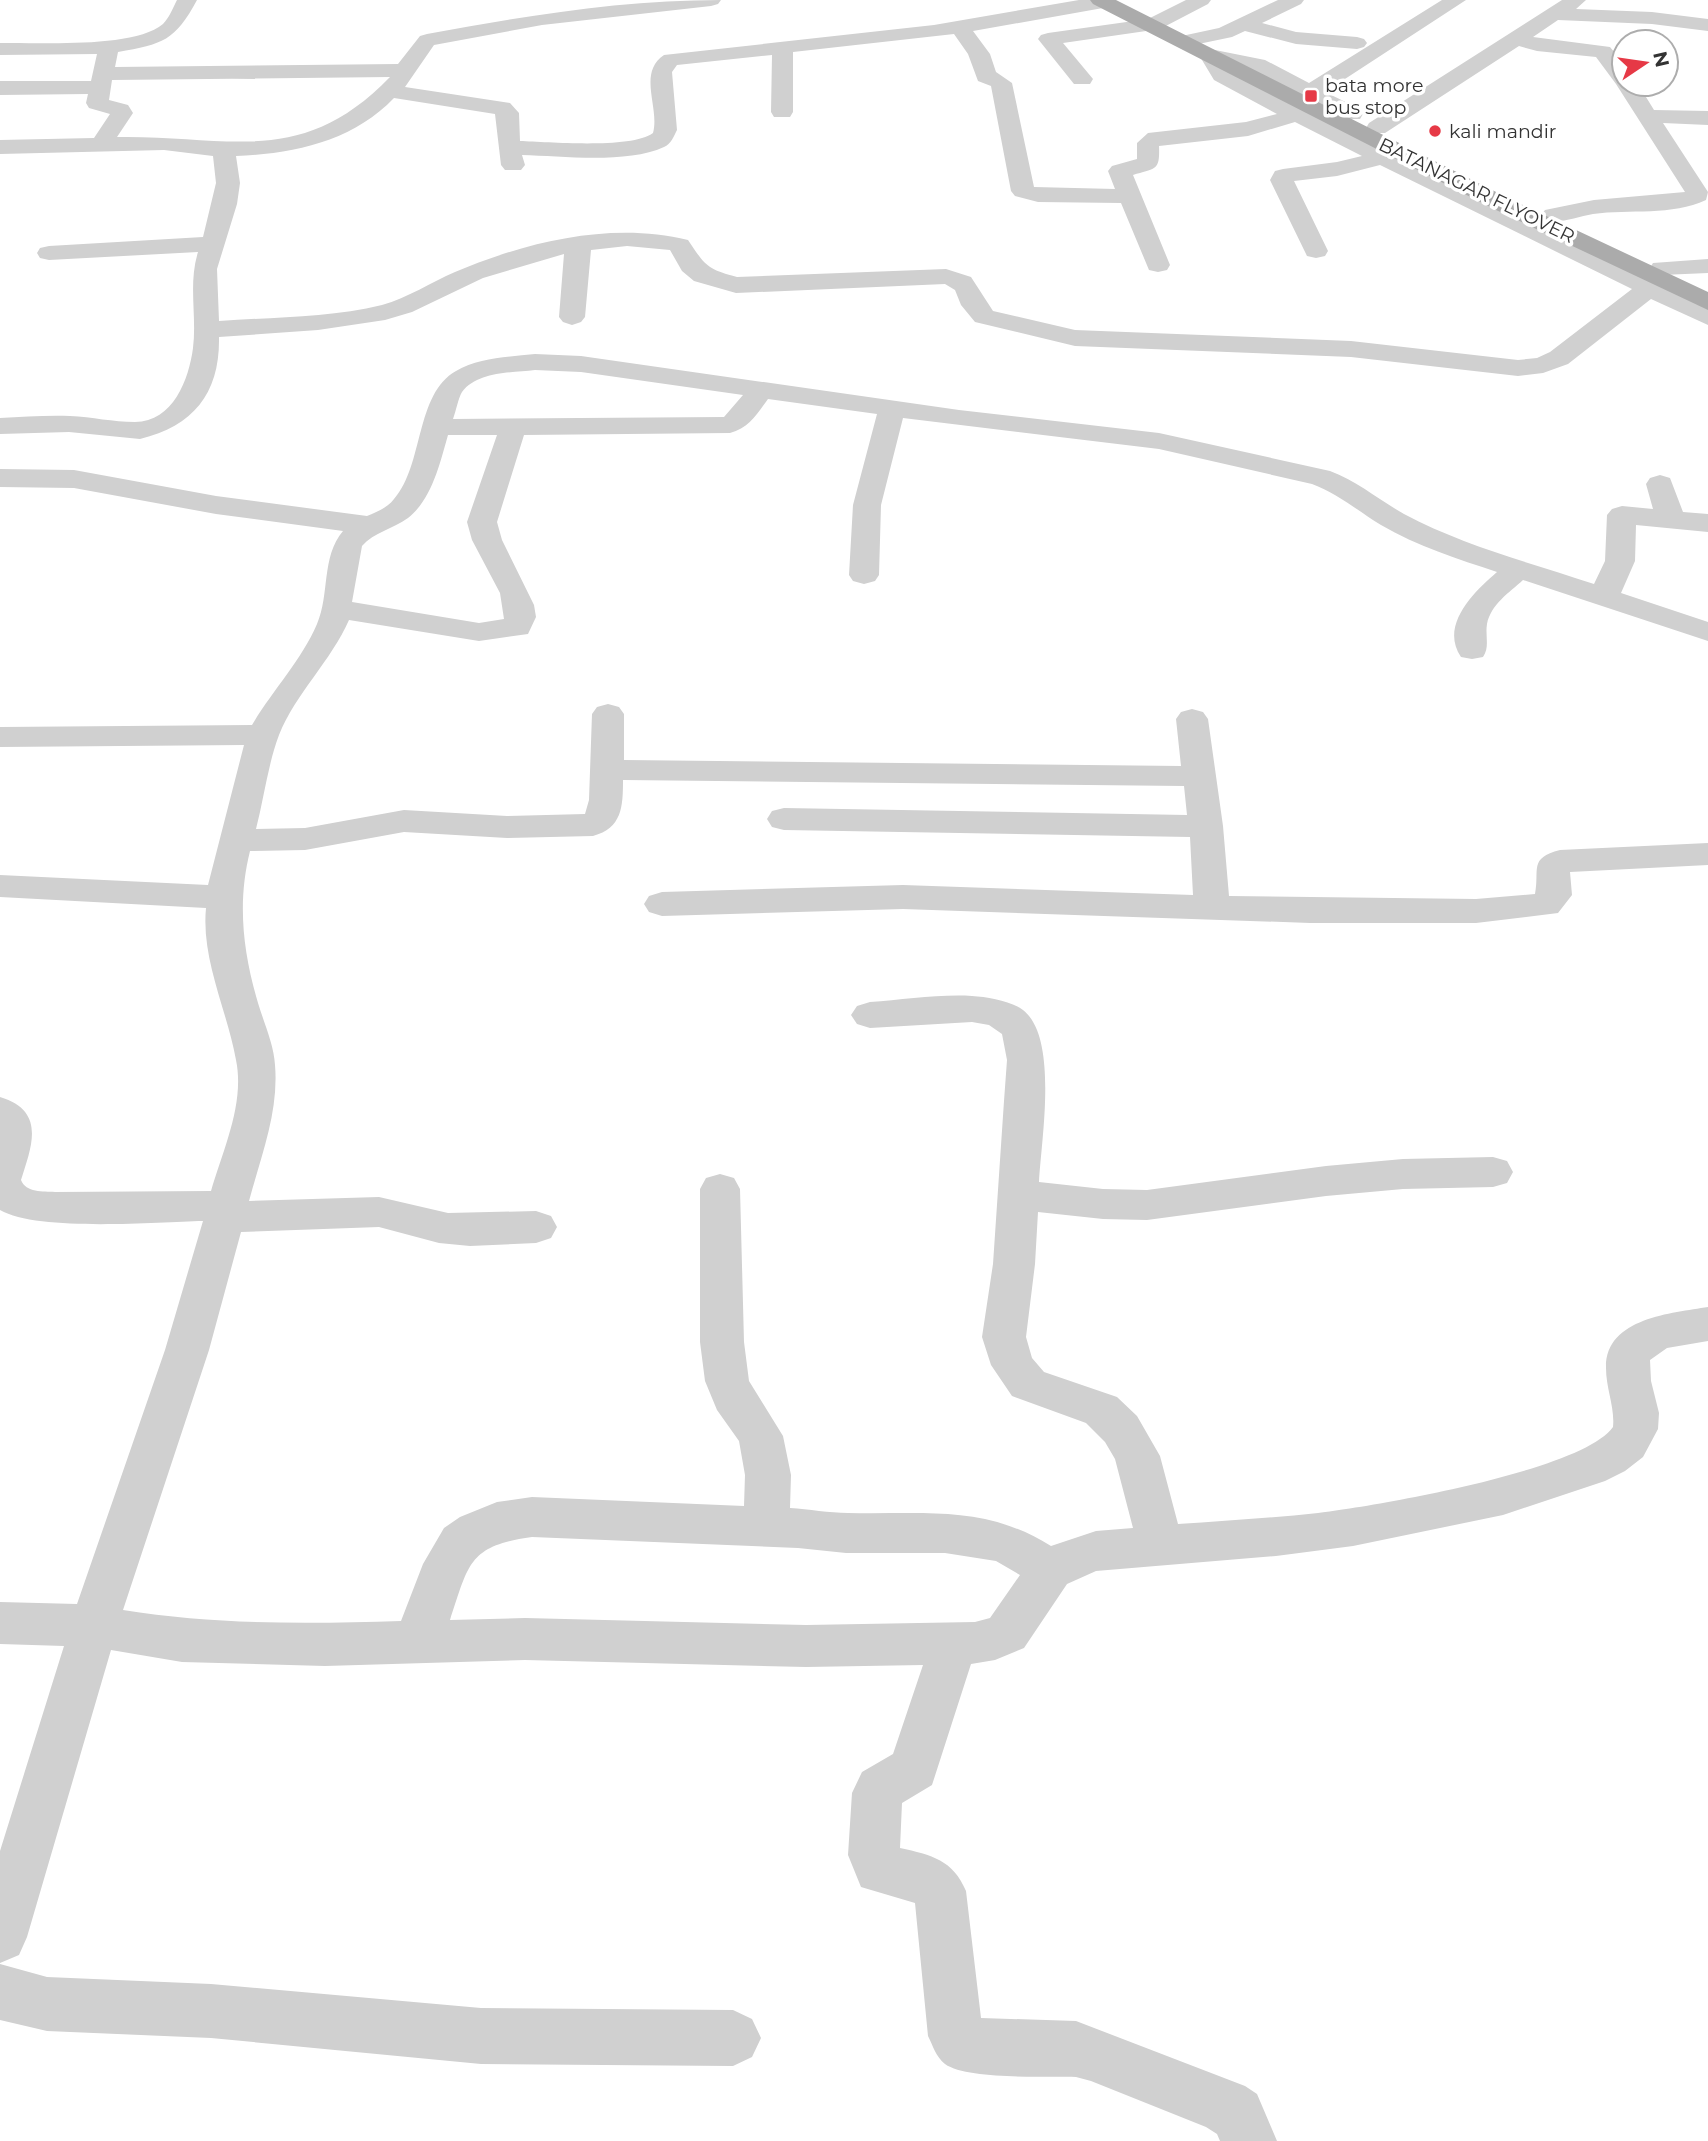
<svg xmlns="http://www.w3.org/2000/svg" width="1708" height="2141" font-family="Montserrat,sans-serif">
  <style>
    .lines { fill: none; stroke-linecap: round; stroke-linejoin: round }
    .minor { fill: #d0d0d0; fill-rule: evenodd }
    .major { fill: #ababab; fill-rule: evenodd }
    .poi-dot { fill: #e63946; stroke: #fff; stroke-width: 2.5 }
    .labels { text-anchor: middle; stroke-width: 7; stroke-linejoin: round; paint-order: stroke }
    .far-poi-label { font-size: 19px; fill: #333; stroke: #fff; text-anchor: start }
    .far-street-label { font-size: 19px; fill: #333; stroke: #fff }
  </style>
  <rect width="100%" height="100%" fill="#fff"/>
  <g class="lines">
    <!-- minor -->
    <g class="minor">
      <path d="M 177,0 L 197,0 C 175,41 163,44 118,52 L 115,67 L 398,64 L 420,36 L 427,34 C 525,16 621,0 721,0 L 718,4 L 711,6 L 542,25 L 434,45 L 405,87 L 510,103 L 519,113 L 520,141 C 549,142 632,149 653,133 C 660,108 637,73 664,55 L 934,25 L 1079,0 L 1112,0 L 1110,6 L 1103,8 L 973,31 L 990,54 L 996,72 L 1012,83 L 1034,187 L 1115,189 L 1108,171 L 1112,166 L 1137,159 L 1137,143 L 1148,133 L 1246,122 L 1277,114 L 1214,80 L 1199,55 L 1203,51 L 1210,49 L 1265,60 L 1309,83 L 1442,0 L 1466,0 L 1325,92 L 1360,109 L 1363,114 L 1360,119 L 1344,119 L 1250,70 L 1227,65 L 1230,71 L 1252,84 L 1708,307 L 1708,325 L 1651,299 L 1568,364 L 1543,373 L 1518,376 L 1351,357 L 1075,346 L 975,322 L 961,305 L 955,290 L 945,284 L 736,293 L 694,281 L 682,271 L 670,250 L 627,246 L 591,250 L 585,317 L 581,322 L 572,325 L 563,322 L 559,317 L 564,254 L 483,278 L 412,312 L 385,320 L 318,330 L 219,337 C 220,393 194,426 140,439 L 69,432 L 0,434 L 0,418 C 23,417 47,415 70,416 C 92,417 113,422 135,422 C 173,422 189,379 193,348 C 197,316 188,284 198,252 L 49,260 L 40,258 L 37,253 L 40,248 L 49,246 L 203,237 L 216,183 L 213,156 L 164,150 L 0,154 L 0,140 L 94,138 L 110,114 L 89,108 L 86,103 L 88,94 L 0,95 L 0,81 L 91,81 L 97,54 L 0,55 L 0,43 C 39,42 133,49 163,24 C 169,18 173,8 177,0 ZM 954,34 L 968,54 L 978,81 L 991,86 L 1011,191 L 1015,196 L 1038,202 L 1121,203 L 1149,270 L 1158,272 L 1167,270 L 1170,265 L 1133,175 C 1156,168 1160,171 1159,146 L 1248,136 L 1295,122 L 1362,156 L 1337,162 L 1283,169 L 1275,171 L 1270,180 L 1307,256 L 1316,258 L 1325,256 L 1328,251 L 1294,181 L 1337,176 L 1380,165 L 1632,289 L 1550,352 L 1537,358 L 1518,360 L 1351,341 L 1075,330 L 993,311 L 971,277 L 946,269 L 737,277 C 706,269 705,265 688,240 C 611,221 526,242 455,272 C 431,282 408,298 382,305 C 329,318 273,317 219,321 L 217,269 L 237,204 L 240,183 L 236,156 C 294,154 353,141 394,98 L 495,114 L 501,165 L 505,170 L 521,170 L 525,165 L 522,155 C 563,156 627,164 664,147 C 671,144 674,136 677,130 L 672,72 L 677,65 L 772,55 L 771,112 L 774,117 L 790,117 L 793,112 L 793,52 ZM 390,77 C 301,169 229,135 117,137 L 133,113 L 128,105 L 109,100 L 112,80 Z"/>
      <path d="M 1186,0 L 1211,0 L 1208,4 L 1160,29 L 1063,43 L 1093,79 L 1090,84 L 1074,84 L 1038,39 L 1041,35 L 1048,33 L 1148,19 Z"/>
      <path d="M 1278,0 L 1304,0 L 1301,4 L 1262,23 L 1296,32 L 1357,37 L 1364,39 L 1367,43 L 1364,47 L 1357,49 L 1296,44 L 1245,31 L 1232,37 L 1184,47 L 1177,45 L 1174,41 L 1177,37 L 1219,28 Z"/>
      <path d="M 1562,0 L 1586,0 L 1576,9 L 1652,12 L 1708,19 L 1708,31 L 1652,24 L 1558,20 L 1533,37 L 1610,47 L 1624,64 L 1624,84 L 1638,84 L 1654,110 L 1708,111 L 1708,125 L 1663,123 L 1708,192 L 1706,200 C 1672,216 1630,209 1593,214 C 1577,217 1560,224 1545,220 L 1541,215 L 1545,210 L 1594,200 L 1685,192 L 1616,84 L 1596,57 L 1537,51 L 1519,46 L 1385,133 L 1369,133 L 1366,128 L 1369,123 Z"/>
      <path d="M 1708,259 L 1708,273 L 1662,275 L 1653,273 L 1650,268 L 1653,263 Z"/>
      <path d="M 535,354 L 581,356 L 959,410 L 1159,433 L 1330,471 C 1357,481 1379,500 1404,514 C 1464,546 1531,563 1594,584 L 1605,561 L 1607,515 L 1612,509 L 1622,506 L 1653,509 L 1646,484 L 1650,478 L 1660,475 L 1670,478 L 1683,512 L 1708,514 L 1708,532 L 1636,525 L 1635,561 L 1621,593 L 1708,622 L 1708,641 L 1523,580 C 1509,593 1491,604 1487,624 C 1485,636 1490,647 1483,657 L 1472,659 L 1461,657 C 1439,625 1475,591 1497,572 C 1458,559 1417,546 1381,525 C 1358,511 1337,493 1312,484 L 1159,449 L 903,418 L 881,505 L 879,575 L 875,581 L 864,584 L 853,581 L 849,575 L 853,505 L 877,414 L 768,399 C 757,414 749,428 730,433 L 524,435 L 497,522 L 502,540 L 534,605 L 536,617 L 528,634 L 479,641 L 349,620 C 331,661 296,693 279,735 C 268,764 264,798 256,829 L 305,828 L 404,810 L 507,816 L 585,814 L 589,800 L 592,714 L 597,707 L 608,704 L 619,707 L 624,714 L 624,760 L 1181,766 L 1176,719 L 1181,712 L 1192,709 L 1203,712 L 1208,719 L 1223,826 L 1229,896 L 1476,899 L 1535,894 C 1540,870 1528,858 1560,850 L 1708,843 L 1708,865 L 1570,872 L 1572,895 L 1558,913 L 1476,923 L 1310,923 L 903,909 L 662,916 L 649,912 L 644,904 L 649,896 L 662,892 L 903,885 L 1193,895 L 1190,837 L 784,830 L 772,827 L 767,819 L 772,811 L 784,808 L 1187,815 L 1184,786 L 623,780 C 623,807 622,828 593,836 L 507,838 L 404,832 L 305,850 L 250,851 C 237,903 243,952 258,1003 C 264,1023 274,1045 275,1065 C 279,1112 261,1156 249,1201 L 379,1197 L 448,1213 L 536,1211 L 551,1216 L 557,1227 L 551,1238 L 536,1243 L 470,1246 L 439,1243 L 379,1227 L 241,1232 L 209,1350 L 123,1610 C 216,1625 308,1624 401,1621 L 423,1564 L 444,1528 L 460,1517 L 497,1502 L 532,1497 L 744,1506 L 745,1475 L 739,1441 L 717,1410 L 705,1381 L 700,1342 L 700,1189 L 706,1178 L 720,1174 L 734,1178 L 740,1189 L 744,1342 L 749,1381 L 783,1436 L 791,1475 L 790,1508 C 809,1509 829,1513 848,1513 C 923,1515 984,1504 1051,1546 L 1096,1531 L 1133,1528 L 1115,1459 L 1105,1442 L 1086,1423 L 1012,1396 L 991,1365 L 982,1337 L 993,1264 L 1004,1101 L 1007,1060 L 1002,1034 L 989,1025 L 972,1022 L 870,1028 L 857,1024 L 851,1015 L 857,1006 L 870,1002 C 903,1000 939,994 972,996 C 988,997 1011,1001 1023,1010 C 1059,1038 1041,1141 1039,1182 L 1103,1189 L 1147,1190 L 1326,1166 L 1403,1159 L 1493,1157 L 1507,1161 L 1513,1172 L 1507,1183 L 1493,1187 L 1403,1189 L 1326,1196 L 1147,1220 L 1103,1219 L 1038,1212 L 1035,1264 L 1026,1337 L 1032,1358 L 1044,1372 L 1117,1397 L 1137,1416 L 1160,1456 L 1178,1524 C 1225,1521 1271,1518 1318,1513 C 1375,1506 1582,1471 1613,1427 C 1615,1407 1606,1389 1606,1368 C 1605,1318 1672,1313 1708,1307 L 1708,1341 L 1667,1348 L 1650,1360 L 1651,1381 L 1659,1413 L 1658,1429 L 1643,1457 L 1625,1471 L 1605,1481 L 1503,1515 L 1353,1546 L 1276,1556 L 1096,1571 L 1067,1584 L 1024,1648 L 995,1660 L 971,1664 L 932,1785 L 902,1803 L 900,1848 C 932,1855 953,1860 966,1891 L 981,2018 L 1076,2021 L 1245,2086 L 1257,2094 L 1277,2141 L 1220,2141 L 1217,2134 L 1206,2127 L 1091,2081 L 1076,2077 C 1046,2076 967,2080 945,2064 C 936,2057 933,2046 928,2036 L 915,1903 L 861,1887 L 848,1855 L 852,1793 L 862,1772 L 893,1754 L 923,1665 L 806,1667 L 525,1660 L 325,1666 L 182,1662 L 111,1650 L 27,1937 L 19,1955 L 0,1963 L 0,1851 L 64,1646 L 0,1644 L 0,1602 L 77,1604 L 165,1350 L 203,1221 C 155,1222 38,1232 0,1210 L 0,1097 C 46,1111 32,1145 21,1180 C 26,1193 43,1191 55,1192 L 211,1191 C 223,1150 245,1103 236,1060 C 227,1010 201,959 206,908 L 0,897 L 0,875 L 208,885 L 244,745 L 0,747 L 0,727 L 252,725 C 272,691 301,661 317,624 C 330,594 321,557 343,531 L 216,514 L 74,488 L 0,487 L 0,469 L 74,470 L 216,496 L 367,516 C 377,512 387,508 394,499 C 424,465 415,394 456,371 C 479,357 509,357 535,354 ZM 535,370 L 581,372 L 743,395 L 724,417 L 453,419 C 456,411 458,399 462,392 C 478,371 512,373 535,370 ZM 448,435 L 497,435 L 467,522 L 472,540 L 500,593 L 504,619 L 479,623 L 352,602 L 362,546 C 374,532 393,529 408,518 C 432,499 440,463 448,435 ZM 532,1537 L 798,1548 L 846,1553 L 945,1553 L 996,1561 L 1020,1575 L 990,1618 L 975,1622 L 806,1625 L 525,1618 L 450,1620 C 469,1564 468,1546 532,1537 Z"/>
      <path d="M 0,1964 L 47,1977 L 211,1984 L 481,2008 L 733,2010 L 752,2019 L 761,2038 L 752,2057 L 733,2066 L 481,2064 L 211,2038 L 47,2031 L 0,2020 Z"/>
    </g>
    <!-- major -->
    <path class="major" d="M 1090,0 L 1116,0 L 1510,199 L 1708,292 L 1708,310 L 1494,209 L 1093,4 Z"/>
  </g>
  <!-- markers -->
  <g class="poi-dot">
    <rect x="1304" y="89" width="14" height="14" rx="3.5"/>
    <circle cx="1435" cy="131" r="7"/>
  </g>
  <g class="labels">
    <!-- far-poi labels -->
    <g class="far-poi-label">
      <text x="1325" y="92">bata more<tspan x="1325" dy="22">bus stop</tspan></text>
      <text x="1449" y="138">kali mandir</text>
    </g>
    <!-- far-street labels -->
    <g class="far-street-label">
      <text transform="translate(1477 190) rotate(26)" y="7">BATANAGAR FLYOVER</text>
    </g>
  </g>
  <!-- north arrow -->
  <g transform="translate(1645 63) rotate(77)"><circle r="33" fill="#ffffff" stroke="#adadad" stroke-width="2"/>
  <path d="M0-5L12 26L0 18L-12 26Z" fill="#e63946"/>
  <text y="-10" font-size="19" font-weight="bold" text-anchor="middle" fill="#333333">N</text>
  </g>
</svg>
